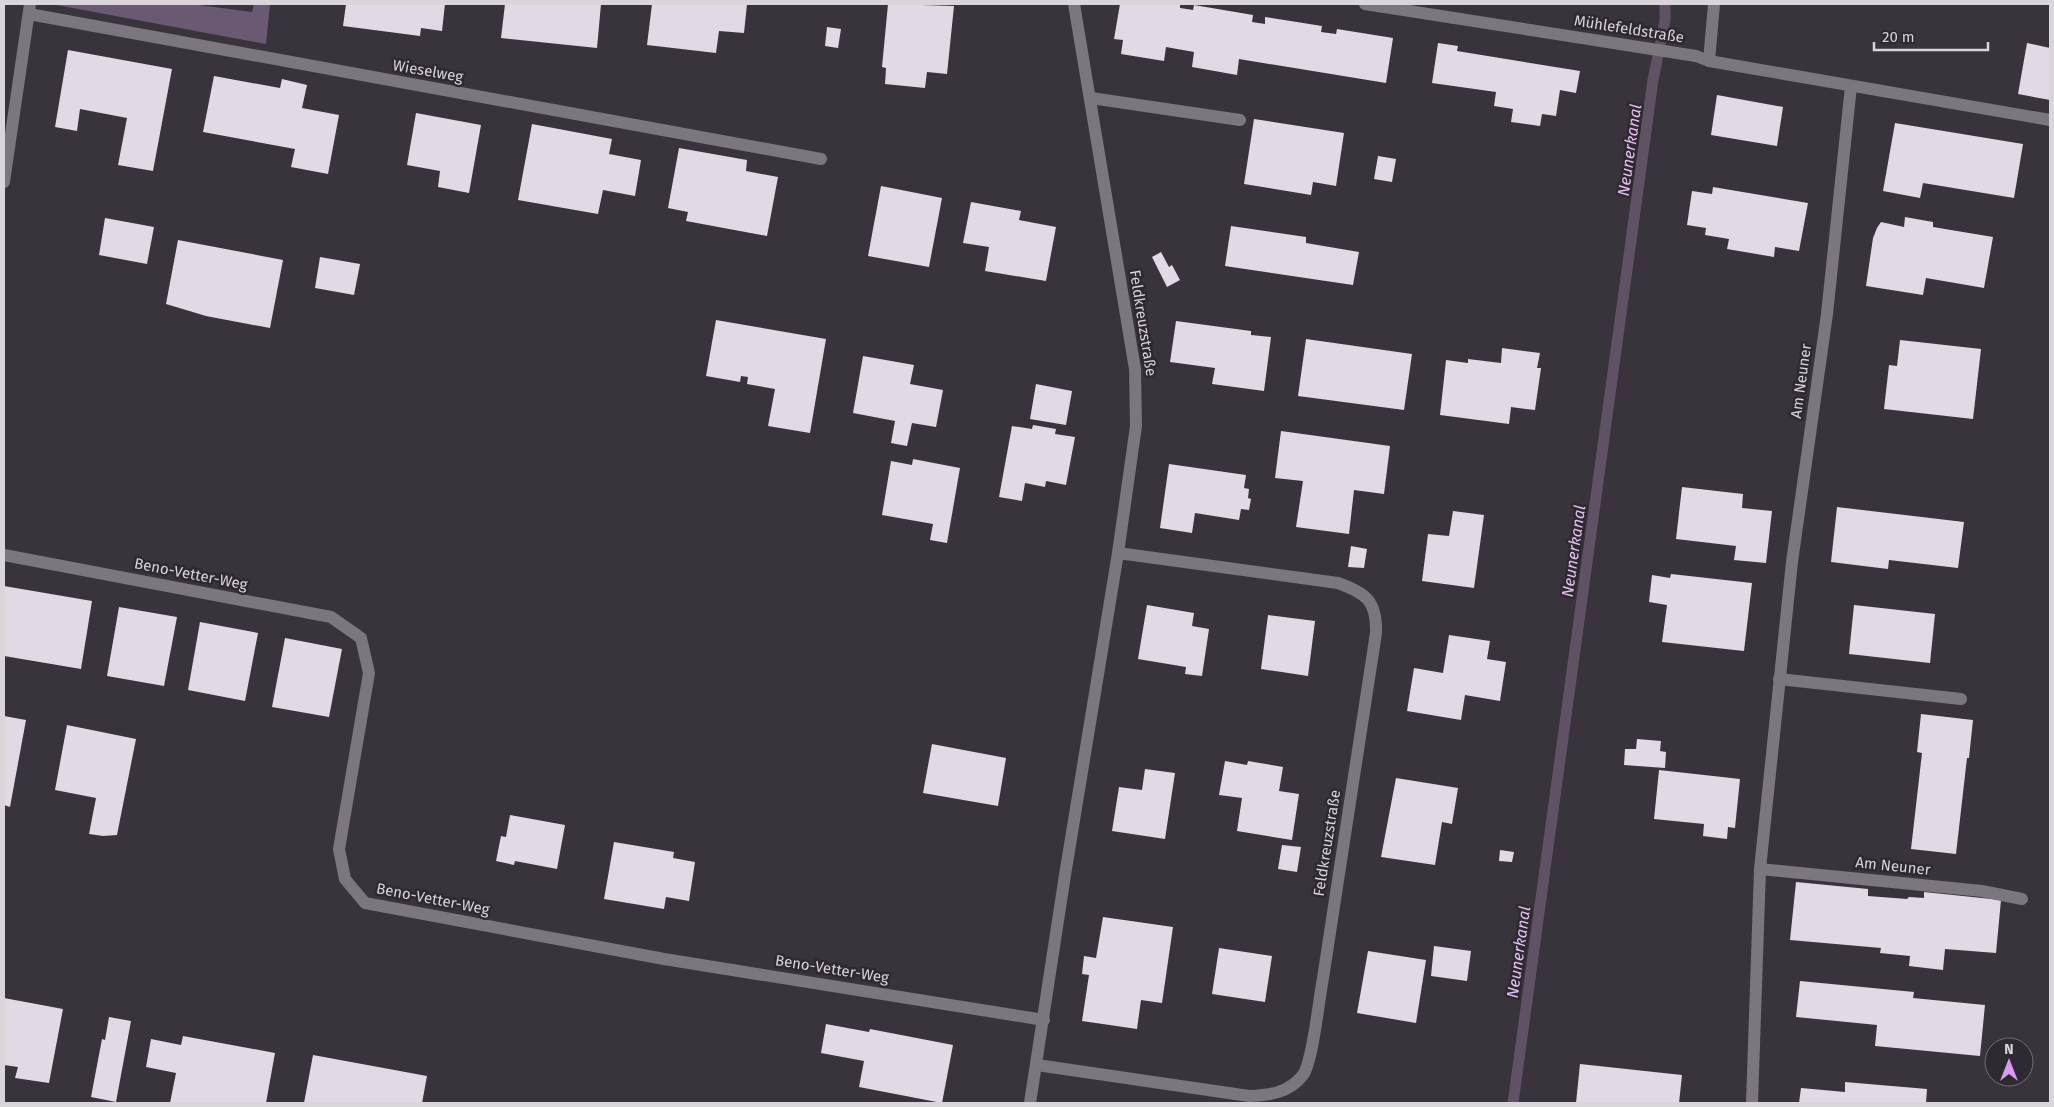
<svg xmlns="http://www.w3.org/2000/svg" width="2054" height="1107" font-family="'Fira Sans',sans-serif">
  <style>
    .green { fill: #6b5872 }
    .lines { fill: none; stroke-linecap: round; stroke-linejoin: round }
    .stream { stroke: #5e5264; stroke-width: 11 }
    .building { fill: #e1dae4 }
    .service { stroke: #7c767f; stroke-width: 12 }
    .minor { stroke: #7c767f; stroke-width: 12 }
    .labels { text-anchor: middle; stroke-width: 5; stroke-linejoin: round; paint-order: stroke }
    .street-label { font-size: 15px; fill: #d9d5da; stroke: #2f2931 }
    .water-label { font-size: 16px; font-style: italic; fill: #e5c2f3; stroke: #2f2931 }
  </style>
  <rect width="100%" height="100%" fill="#39333b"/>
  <!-- green -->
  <path class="green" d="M 51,4 L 191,4 L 252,12 L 254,4 L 270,4 L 266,44 Z"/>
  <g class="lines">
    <!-- stream -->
    <path class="stream" d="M 1513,1103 L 1653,80 L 1665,21 L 1665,4"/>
  </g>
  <!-- building -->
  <g class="building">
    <path d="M 346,4 L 445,4 L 442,31 L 421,28 L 420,36 L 343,26 Z"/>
    <path d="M 505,4 L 601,4 L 597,48 L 501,38 Z"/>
    <path d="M 652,4 L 747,4 L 744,33 L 719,31 L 716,53 L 647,45 Z"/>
    <path d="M 888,4 L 954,6 L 947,74 L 927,72 L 925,88 L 885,84 L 886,68 L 882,67 Z"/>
    <path d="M 1120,4 L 1180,4 L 1180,8 L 1193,10 L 1194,5 L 1253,15 L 1252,22 L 1265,24 L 1265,17 L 1322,26 L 1321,32 L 1336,34 L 1337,29 L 1393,38 L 1386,83 L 1239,59 L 1237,75 L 1192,67 L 1194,52 L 1166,47 L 1164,61 L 1121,54 L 1123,40 L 1114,39 Z"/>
    <path d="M 827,27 L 841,29 L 838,48 L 825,46 Z"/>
    <path d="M 1438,43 L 1458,46 L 1457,51 L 1580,71 L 1576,93 L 1560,90 L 1556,116 L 1542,114 L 1540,126 L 1511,122 L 1513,109 L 1494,106 L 1496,92 L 1432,83 Z"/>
    <path d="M 2027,43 L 2050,48 L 2050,100 L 2018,94 Z"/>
    <path d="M 68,50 L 172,69 L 153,171 L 118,165 L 127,118 L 80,109 L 77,131 L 55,127 Z"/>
    <path d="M 214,76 L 280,88 L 282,79 L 307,85 L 302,108 L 339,115 L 328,174 L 291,167 L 295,149 L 203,132 Z"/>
    <path d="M 1717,95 L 1783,107 L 1777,146 L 1711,135 Z"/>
    <path d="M 416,113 L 481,125 L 469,193 L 438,187 L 440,171 L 407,165 Z"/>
    <path d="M 1254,119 L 1344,133 L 1336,186 L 1313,182 L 1311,195 L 1244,184 Z"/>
    <path d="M 1895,123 L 2023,144 L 2014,198 L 1923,183 L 1920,198 L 1883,191 Z"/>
    <path d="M 532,124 L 612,139 L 609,154 L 641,160 L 635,196 L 603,190 L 598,214 L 518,200 Z"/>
    <path d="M 679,148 L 747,160 L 746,171 L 778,177 L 767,236 L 686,221 L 688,212 L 668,208 Z"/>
    <path d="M 1378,156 L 1396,159 L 1392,182 L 1374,179 Z"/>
    <path d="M 881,186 L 942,198 L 929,267 L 868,256 Z"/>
    <path d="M 1713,187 L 1808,203 L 1799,251 L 1775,247 L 1774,257 L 1727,249 L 1729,239 L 1705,235 L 1706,228 L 1687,225 L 1692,191 L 1712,194 Z"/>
    <path d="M 971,202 L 1021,211 L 1019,220 L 1056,227 L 1046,281 L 985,271 L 989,247 L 963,243 Z"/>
    <path d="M 1905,217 L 1933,222 L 1933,227 L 1993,237 L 1984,288 L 1926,278 L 1923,295 L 1866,286 L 1873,238 L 1877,228 L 1881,222 L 1904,227 Z"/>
    <path d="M 105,218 L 154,227 L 147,264 L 99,255 Z"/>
    <path d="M 1231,226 L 1306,237 L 1306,243 L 1359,252 L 1353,285 L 1225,266 Z"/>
    <path d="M 178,240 L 283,260 L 270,328 L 206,316 L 166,304 Z"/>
    <path d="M 1161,252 L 1169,267 L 1172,265 L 1180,280 L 1167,287 L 1152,257 Z"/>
    <path d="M 320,257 L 360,264 L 354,295 L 315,288 Z"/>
    <path d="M 716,320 L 826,339 L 810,433 L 768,426 L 775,389 L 747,384 L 748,377 L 741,376 L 740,382 L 706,376 Z"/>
    <path d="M 1176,321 L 1251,331 L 1251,335 L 1271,337 L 1264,391 L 1212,384 L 1215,368 L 1170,362 Z"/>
    <path d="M 1306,339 L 1412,354 L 1404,410 L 1298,396 Z"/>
    <path d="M 1900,340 L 1981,349 L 1973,419 L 1884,409 L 1889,365 L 1897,366 Z"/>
    <path d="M 1502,348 L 1540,353 L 1537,368 L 1541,368 L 1535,410 L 1511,407 L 1509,424 L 1440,415 L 1446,360 L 1468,363 L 1468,359 L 1501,363 Z"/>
    <path d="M 863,356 L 914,365 L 910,384 L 943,390 L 936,427 L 912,423 L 907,446 L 891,443 L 895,421 L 853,413 Z"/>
    <path d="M 1036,384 L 1072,391 L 1066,425 L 1030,419 Z"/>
    <path d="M 1033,425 L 1056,429 L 1055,434 L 1075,437 L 1066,485 L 1046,481 L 1045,487 L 1025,483 L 1022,501 L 999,497 L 1012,426 L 1032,429 Z"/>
    <path d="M 1281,431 L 1390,446 L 1384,494 L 1354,490 L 1349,534 L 1296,527 L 1303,481 L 1275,478 Z"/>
    <path d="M 913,459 L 960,468 L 947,543 L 930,540 L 933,524 L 882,515 L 891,461 L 912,465 Z"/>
    <path d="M 1169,464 L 1246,475 L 1244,488 L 1249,489 L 1248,498 L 1251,499 L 1249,510 L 1241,509 L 1239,520 L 1195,513 L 1192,533 L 1160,528 Z"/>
    <path d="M 1682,487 L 1743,494 L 1742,508 L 1772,511 L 1766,563 L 1734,560 L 1736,546 L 1676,539 Z"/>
    <path d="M 1837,507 L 1964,522 L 1958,568 L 1889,560 L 1888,569 L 1831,562 Z"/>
    <path d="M 1453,511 L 1484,515 L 1474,588 L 1422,581 L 1428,534 L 1449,536 Z"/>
    <path d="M 1351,546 L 1367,549 L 1364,568 L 1348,567 Z"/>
    <path d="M 1671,574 L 1752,583 L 1744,651 L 1662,642 L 1667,605 L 1649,602 L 1652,575 L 1670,578 Z"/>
    <path d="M 4,586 L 92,601 L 81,669 L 4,656 Z"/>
    <path d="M 1147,605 L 1194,613 L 1192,626 L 1209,629 L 1202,676 L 1185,674 L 1186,667 L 1138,659 Z"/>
    <path d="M 1854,605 L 1935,614 L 1930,663 L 1849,654 Z"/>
    <path d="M 119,607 L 177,617 L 164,686 L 107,676 Z"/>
    <path d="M 1268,615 L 1315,621 L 1308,676 L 1261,669 Z"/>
    <path d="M 200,622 L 258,633 L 245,701 L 188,690 Z"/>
    <path d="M 1449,635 L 1490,641 L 1487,659 L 1506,662 L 1500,701 L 1465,695 L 1461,720 L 1407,711 L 1414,668 L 1443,673 Z"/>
    <path d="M 285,638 L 342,649 L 329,717 L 272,707 Z"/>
    <path d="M 1921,714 L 1973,720 L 1969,758 L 1967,758 L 1956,854 L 1911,849 L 1922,753 L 1917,752 Z"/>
    <path d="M 4,716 L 26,720 L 10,807 L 4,805 Z"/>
    <path d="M 67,725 L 136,739 L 117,835 L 103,836 L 89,834 L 96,798 L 55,790 Z"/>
    <path d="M 1637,739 L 1661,741 L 1660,751 L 1666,752 L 1665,768 L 1624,765 L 1625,749 L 1636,749 Z"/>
    <path d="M 932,744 L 1006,758 L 998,806 L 923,793 Z"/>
    <path d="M 1225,761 L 1247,765 L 1248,761 L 1283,767 L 1279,791 L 1299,794 L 1292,840 L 1237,831 L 1242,798 L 1219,795 Z"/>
    <path d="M 1145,769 L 1175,773 L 1165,839 L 1112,831 L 1119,787 L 1142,790 Z"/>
    <path d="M 1659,770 L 1740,779 L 1735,828 L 1728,827 L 1727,839 L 1703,836 L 1704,824 L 1654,819 Z"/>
    <path d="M 1396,778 L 1458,788 L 1452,824 L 1442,822 L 1435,865 L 1381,857 Z"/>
    <path d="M 510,815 L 565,825 L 557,869 L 515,861 L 514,865 L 496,861 L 501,836 L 506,837 Z"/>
    <path d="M 614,842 L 674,852 L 673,858 L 695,862 L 689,901 L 666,897 L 664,909 L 604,899 Z"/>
    <path d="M 1282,845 L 1301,847 L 1297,872 L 1278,869 Z"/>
    <path d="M 1500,850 L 1514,852 L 1512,862 L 1499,861 Z"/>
    <path d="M 1796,882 L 1868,889 L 1868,896 L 1907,899 L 1909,897 L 1924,898 L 1924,892 L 2001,900 L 1996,953 L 1945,949 L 1943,970 L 1909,966 L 1910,956 L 1880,953 L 1881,948 L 1790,940 Z"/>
    <path d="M 1103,917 L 1173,927 L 1162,1003 L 1141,1000 L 1137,1029 L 1082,1021 L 1089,975 L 1082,974 L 1084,956 L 1096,958 Z"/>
    <path d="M 1434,946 L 1471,951 L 1467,981 L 1431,976 Z"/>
    <path d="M 1219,948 L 1272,956 L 1265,1002 L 1212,994 Z"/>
    <path d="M 1368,951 L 1426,960 L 1416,1023 L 1357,1013 Z"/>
    <path d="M 1800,981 L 1914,992 L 1913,998 L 1985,1005 L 1980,1056 L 1875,1046 L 1877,1025 L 1796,1017 Z"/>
    <path d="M 4,998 L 63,1009 L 49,1083 L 15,1078 L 18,1067 L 4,1065 Z"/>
    <path d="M 109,1017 L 131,1021 L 116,1102 L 91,1097 L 102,1039 L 105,1040 Z"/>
    <path d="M 826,1024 L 869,1032 L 870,1029 L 953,1045 L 942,1103 L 859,1087 L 864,1061 L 821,1053 Z"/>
    <path d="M 183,1036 L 275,1053 L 266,1103 L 170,1103 L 176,1073 L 146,1067 L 151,1039 L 181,1045 Z"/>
    <path d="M 313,1055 L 427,1076 L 422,1103 L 304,1103 Z"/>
    <path d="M 1580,1064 L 1682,1075 L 1679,1103 L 1576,1103 Z"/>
    <path d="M 1845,1082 L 1927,1089 L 1926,1103 L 1799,1103 L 1801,1088 L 1845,1092 Z"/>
  </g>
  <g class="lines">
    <!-- service -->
    <g class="service">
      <path d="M 1696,56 L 1709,61 L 2050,120"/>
      <path d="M 1709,61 L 1714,4"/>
      <path d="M 1091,98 L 1240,120"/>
      <path d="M 1779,679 L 1961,699"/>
      <path d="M 1760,869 L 1982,891 L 2022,899"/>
    </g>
    <!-- minor -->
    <g class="minor">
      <path d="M 1365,4 L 1696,56"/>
      <path d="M 29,14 L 821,159"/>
      <path d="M 4,182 L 30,4"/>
      <path d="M 4,555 L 331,617 L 361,638 L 369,673 L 339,849 L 345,879 L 365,903 L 664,959 L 1044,1020"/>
      <path d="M 1037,1065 L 1249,1096 C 1270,1095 1289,1093 1303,1075 C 1313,1061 1319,998 1323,978 C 1341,863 1358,748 1376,633 C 1377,601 1366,593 1338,583 L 1118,553"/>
      <path d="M 1030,1103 L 1065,875 L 1118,553 L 1136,426 L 1135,369 L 1074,4"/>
      <path d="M 1752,1103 L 1760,869 L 1792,562 L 1827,314 L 1851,86"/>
    </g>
  </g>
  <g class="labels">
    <!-- street labels -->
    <g class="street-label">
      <text transform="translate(1629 29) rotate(9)" y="5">Mühlefeldstraße</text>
      <text transform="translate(428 71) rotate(10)" y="5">Wieselweg</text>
      <text transform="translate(1143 323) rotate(81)" y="5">Feldkreuzstraße</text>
      <text transform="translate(1801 381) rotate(-82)" y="5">Am Neuner</text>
      <text transform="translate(191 574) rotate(11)" y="5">Beno-Vetter-Weg</text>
      <text transform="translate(1327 843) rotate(-81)" y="5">Feldkreuzstraße</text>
      <text transform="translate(1893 866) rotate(6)" y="5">Am Neuner</text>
      <text transform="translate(433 899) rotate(11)" y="5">Beno-Vetter-Weg</text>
      <text transform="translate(832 969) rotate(9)" y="5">Beno-Vetter-Weg</text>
    </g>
    <!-- water labels -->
    <g class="water-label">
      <text transform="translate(1629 150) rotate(-82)" y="6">Neunerkanal</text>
      <text transform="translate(1573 551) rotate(-82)" y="6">Neunerkanal</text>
      <text transform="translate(1518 952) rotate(-82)" y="6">Neunerkanal</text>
    </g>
  </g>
  <!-- border -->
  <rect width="2054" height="1107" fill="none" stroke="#d9d5da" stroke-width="10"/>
  <!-- north arrow -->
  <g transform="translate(2009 1062)"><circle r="24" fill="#2f2931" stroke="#736e75"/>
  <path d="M0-4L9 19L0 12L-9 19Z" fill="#dc99f5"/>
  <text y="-8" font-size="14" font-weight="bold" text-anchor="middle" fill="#d9d5da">N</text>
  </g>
  <!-- scale -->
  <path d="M1874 42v8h114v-8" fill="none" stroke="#d9d5da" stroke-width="2.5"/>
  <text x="1882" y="42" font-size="15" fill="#d9d5da" stroke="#2f2931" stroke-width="4" paint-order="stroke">20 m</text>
</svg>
